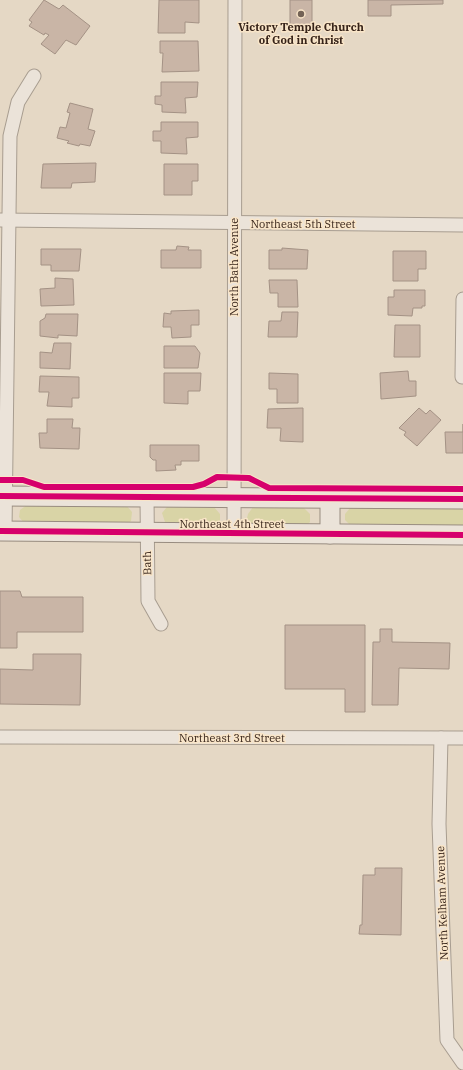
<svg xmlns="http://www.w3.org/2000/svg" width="463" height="1070" font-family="'IBM Plex Serif',serif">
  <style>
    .green { fill: #d9d4a6 }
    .building { fill: #c9b5a6; stroke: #a49285 }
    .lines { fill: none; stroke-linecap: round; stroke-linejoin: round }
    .street-casing { stroke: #a89d90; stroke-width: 15 }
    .secondary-casing { stroke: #988c80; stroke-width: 21 }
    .street { stroke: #ebe3d9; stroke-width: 13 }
    .secondary { stroke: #ebe3d9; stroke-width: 19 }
    .cycleway-casing { stroke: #f9e5c8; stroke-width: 8 }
    .cycleway { stroke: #d6006c; stroke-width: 6 }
    .poi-dot { fill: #736255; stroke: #f9e5c8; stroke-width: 1.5 }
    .labels { text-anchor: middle; stroke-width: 3; stroke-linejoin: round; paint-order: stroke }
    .poi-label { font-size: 11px; font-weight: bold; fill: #362319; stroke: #f9e5c8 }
    .street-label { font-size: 11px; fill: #362319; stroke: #f9e5c8 }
  </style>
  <rect width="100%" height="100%" fill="#e5d8c5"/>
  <!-- green -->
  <g class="green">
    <path d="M 27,505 L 126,505 L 132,512 L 131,521 L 126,525 L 26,525 L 19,517 L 20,510 Z"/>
    <path d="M 213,506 L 220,514 L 220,522 L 214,526 L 166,525 L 162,513 L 167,507 Z"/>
    <path d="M 253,507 L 303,507 L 310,514 L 310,522 L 305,527 L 254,527 L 247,518 L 248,514 Z"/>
    <path d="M 351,507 L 463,509 L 463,527 L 352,527 L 345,520 L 345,514 Z"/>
  </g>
  <!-- building -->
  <g class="building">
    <path d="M 44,0 L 59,9 L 63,5 L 90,26 L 76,45 L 66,40 L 55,54 L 41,44 L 49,35 L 45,33 L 44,35 L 29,26 L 32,22 L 29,20 Z"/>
    <path d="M 159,0 L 199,0 L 199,23 L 185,22 L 185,33 L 158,33 Z"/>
    <rect x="290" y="0" width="22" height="28"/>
    <path d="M 368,0 L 443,0 L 443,4 L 391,5 L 391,16 L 368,16 Z"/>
    <path d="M 160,41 L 198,41 L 199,71 L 162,72 L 163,53 L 160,53 Z"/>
    <path d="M 161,82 L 198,82 L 197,97 L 185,98 L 186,113 L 162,112 L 162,105 L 155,104 L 155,96 L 161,96 Z"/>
    <path d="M 70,103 L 93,109 L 88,129 L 95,131 L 90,146 L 80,144 L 79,146 L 67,143 L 69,141 L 57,138 L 60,127 L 66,128 L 70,113 L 67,112 Z"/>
    <path d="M 161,122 L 198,122 L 198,137 L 186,138 L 187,154 L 161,153 L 161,141 L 153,141 L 153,131 L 161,131 Z"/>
    <path d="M 96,163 L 95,182 L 72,183 L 71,188 L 41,188 L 43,164 Z"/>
    <path d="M 164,164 L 198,164 L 198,181 L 192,181 L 192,195 L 164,195 Z"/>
    <path d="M 177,246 L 189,247 L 188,250 L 201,250 L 201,268 L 161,268 L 161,250 L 176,250 Z"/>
    <path d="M 282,248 L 308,250 L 307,269 L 269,269 L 269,250 L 282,250 Z"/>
    <path d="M 41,249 L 81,249 L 79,271 L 51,271 L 51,265 L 41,265 Z"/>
    <path d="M 393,251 L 426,251 L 426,269 L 418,269 L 418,281 L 393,281 Z"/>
    <path d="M 55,278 L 73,279 L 74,305 L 41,306 L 40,289 L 55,288 Z"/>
    <path d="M 269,280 L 297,280 L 298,307 L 278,307 L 278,293 L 270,293 Z"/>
    <path d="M 394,290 L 425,290 L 425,306 L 422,306 L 422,308 L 413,308 L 412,316 L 388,315 L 388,297 L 394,297 Z"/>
    <path d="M 199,310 L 199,325 L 191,325 L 191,337 L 172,338 L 171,327 L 163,327 L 164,313 L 171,314 L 171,311 Z"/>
    <path d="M 282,312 L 298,312 L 297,337 L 268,337 L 269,321 L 281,321 Z"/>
    <path d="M 46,314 L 78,314 L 77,336 L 58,335 L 58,338 L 40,336 L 40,321 L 45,318 Z"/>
    <path d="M 395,325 L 420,325 L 420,357 L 394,357 Z"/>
    <path d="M 54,343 L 71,343 L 70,369 L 40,368 L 40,352 L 52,353 Z"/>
    <path d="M 164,346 L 195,346 L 200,353 L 198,368 L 164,368 Z"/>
    <path d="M 408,371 L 409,381 L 416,381 L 416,396 L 381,399 L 380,373 Z"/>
    <path d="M 164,373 L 201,373 L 200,391 L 188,391 L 188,404 L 164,403 Z"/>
    <path d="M 269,373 L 298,374 L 298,403 L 277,403 L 277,389 L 269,389 Z"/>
    <path d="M 40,376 L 79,377 L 79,398 L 72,398 L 72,407 L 47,406 L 49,392 L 39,392 Z"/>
    <path d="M 303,408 L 303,442 L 280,441 L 281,428 L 267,428 L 268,409 Z"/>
    <path d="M 419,408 L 426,414 L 430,410 L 441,420 L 417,446 L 404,435 L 406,432 L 399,428 Z"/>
    <path d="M 47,419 L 73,419 L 72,428 L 80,428 L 79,449 L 40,448 L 39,433 L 47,433 Z"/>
    <path d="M 463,424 L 463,453 L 446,453 L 445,432 L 463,432 Z"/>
    <path d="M 150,445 L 199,445 L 199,461 L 181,461 L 181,465 L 175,465 L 176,470 L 156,471 L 156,460 L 153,460 L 150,457 Z"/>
    <path d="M 0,591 L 20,591 L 22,597 L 83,597 L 83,632 L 17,632 L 17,648 L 0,648 Z"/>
    <path d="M 285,625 L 365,625 L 365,712 L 345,712 L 345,689 L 285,689 Z"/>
    <path d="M 380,629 L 392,629 L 392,642 L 450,643 L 449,669 L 399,668 L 398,705 L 372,705 L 373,642 L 380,642 Z"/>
    <path d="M 33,654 L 81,654 L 80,705 L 0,704 L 0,669 L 33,670 Z"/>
    <path d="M 375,868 L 402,868 L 401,935 L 359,934 L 360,925 L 362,925 L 363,875 L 375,875 Z"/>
  </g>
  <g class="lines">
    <!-- street casing -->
    <g class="street-casing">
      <g id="street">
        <path d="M 0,220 L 463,225"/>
        <path d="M 462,377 L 463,299"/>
        <path d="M 147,497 L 148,601 L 161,624"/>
        <path d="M 5,531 L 10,136 L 18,102 L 34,76"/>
        <path d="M 234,534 L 235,0"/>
        <path d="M 0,737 L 463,738"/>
        <path d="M 441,738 L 439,824 L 447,1040 L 463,1063"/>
      </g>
    </g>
    <!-- secondary casing -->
    <g class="secondary-casing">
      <g id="secondary">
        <path d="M 0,496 L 463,499"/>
        <path d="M 330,498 L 330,534"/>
        <path d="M 0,531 L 463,535"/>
      </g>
    </g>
    <!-- street -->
    <use href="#street" class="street"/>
    <!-- secondary -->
    <use href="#secondary" class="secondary"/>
    <!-- cycleway casing -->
    <g class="cycleway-casing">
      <g id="cycleway">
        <path d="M 0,480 L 23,480 L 44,487 L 193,487 L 204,484 L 217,477 L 249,478 L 269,488 L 463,489"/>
        <path d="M 0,496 L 463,499"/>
        <path d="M 0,531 L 463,535"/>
      </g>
    </g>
    <!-- cycleway -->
    <use href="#cycleway" class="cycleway"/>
  </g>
  <!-- markers -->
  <circle class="poi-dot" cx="301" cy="14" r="4"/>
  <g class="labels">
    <!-- poi labels -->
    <g class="poi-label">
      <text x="301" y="31">Victory Temple Church<tspan x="301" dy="13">of God in Christ</tspan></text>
    </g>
    <!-- street labels -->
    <g class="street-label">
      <text x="303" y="228">Northeast 5th Street</text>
      <text transform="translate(234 267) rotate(-90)" y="4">North Bath Avenue</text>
      <text x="232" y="528">Northeast 4th Street</text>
      <text transform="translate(147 563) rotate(-91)" y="4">Bath</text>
      <text x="232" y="742">Northeast 3rd Street</text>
      <text transform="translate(442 903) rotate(-92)" y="4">North Kelham Avenue</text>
    </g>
  </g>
</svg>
